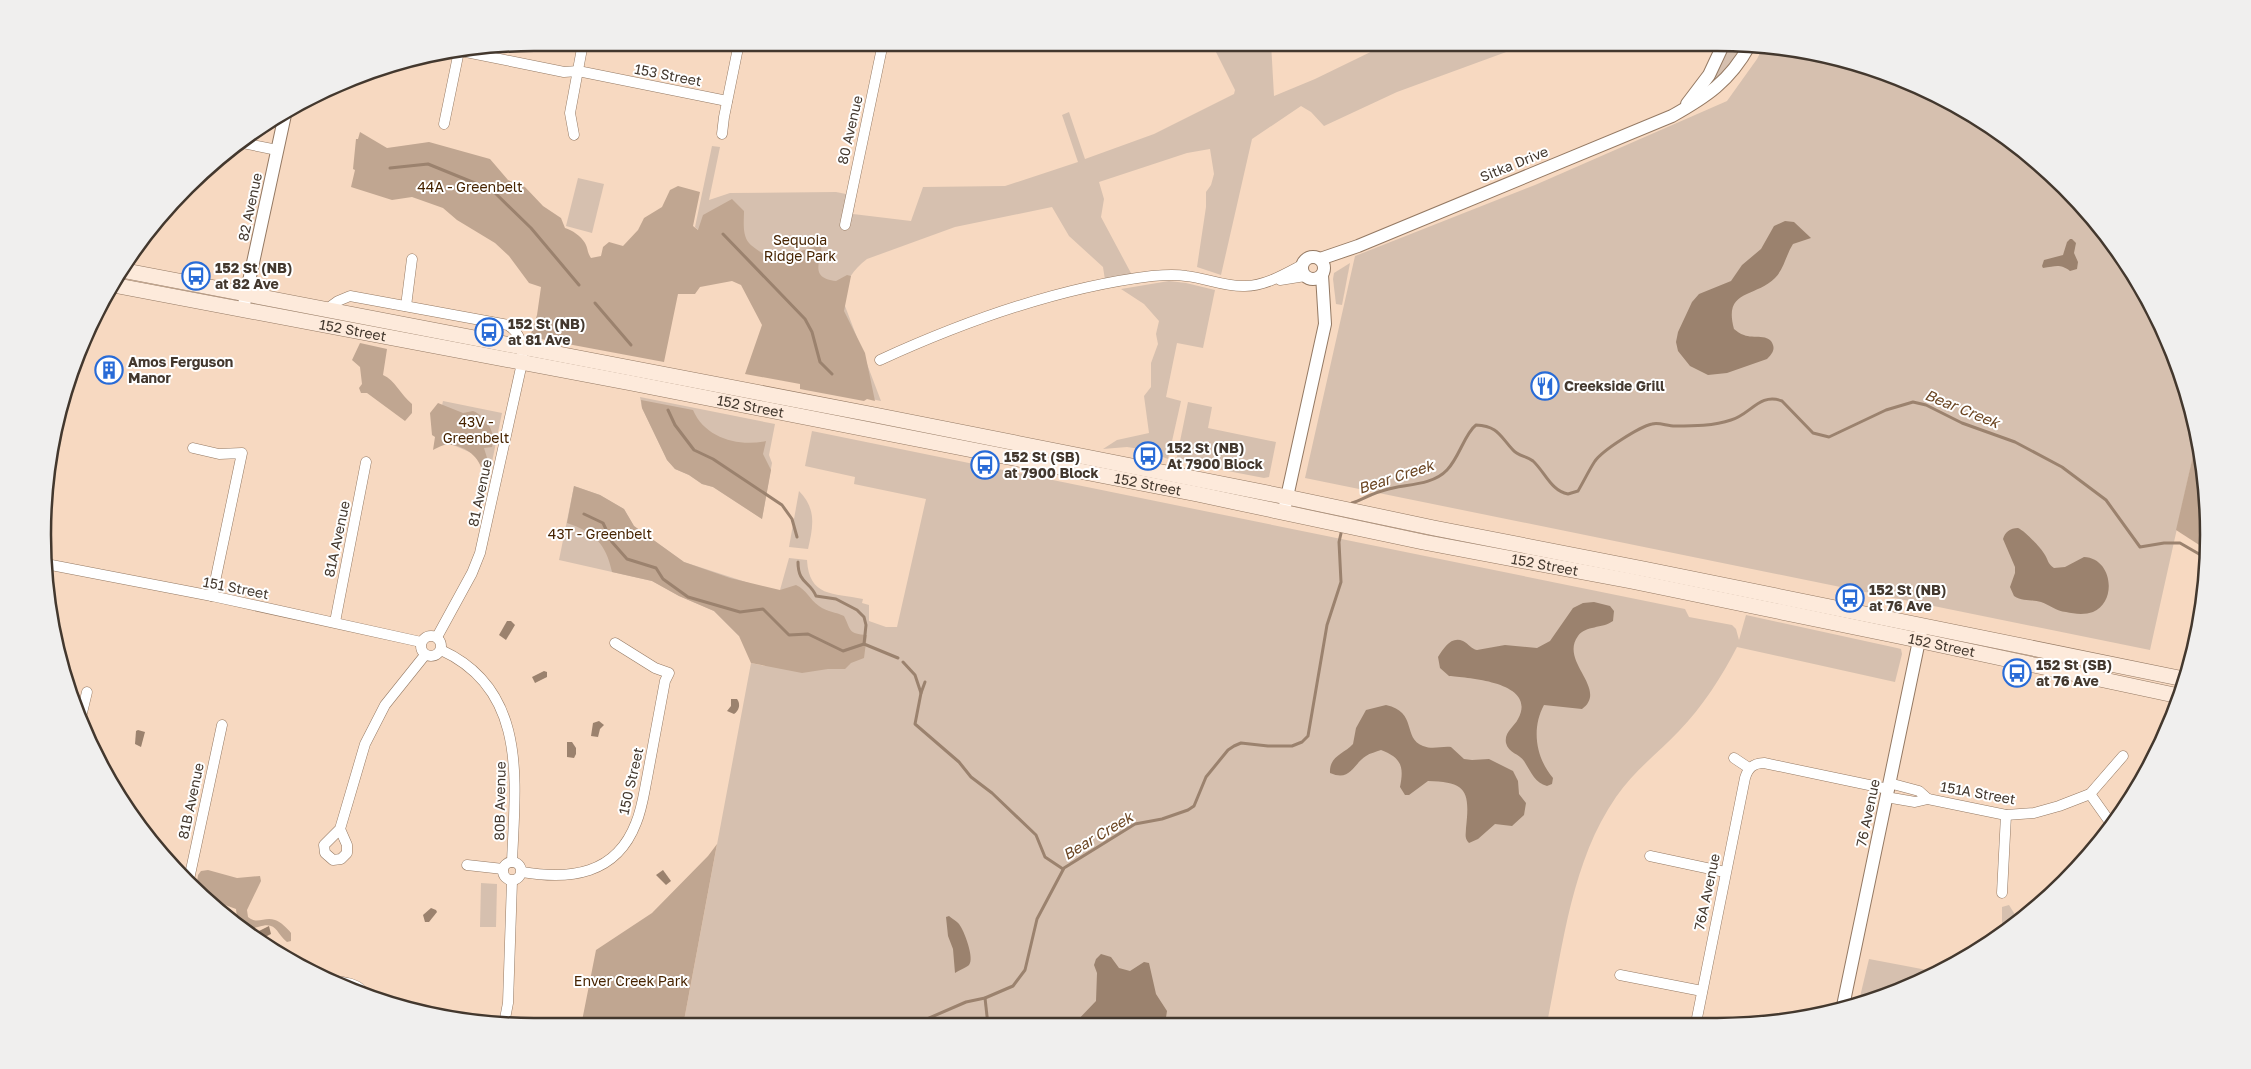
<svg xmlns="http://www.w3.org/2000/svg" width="2251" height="1069" font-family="'Golos Text',sans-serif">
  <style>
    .green { fill: #d6c0af }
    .forest { fill: #c0a691 }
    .water { fill: #9b826e }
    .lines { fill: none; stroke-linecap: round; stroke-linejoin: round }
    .stream { stroke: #9b826e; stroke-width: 3 }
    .minor-casing { stroke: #947963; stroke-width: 11 }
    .tertiary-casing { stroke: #947963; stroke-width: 14 }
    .secondary-casing { stroke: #947963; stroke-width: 16 }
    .minor { stroke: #fff; stroke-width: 10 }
    .tertiary { stroke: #fff; stroke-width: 12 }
    .secondary { stroke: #fdeadb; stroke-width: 15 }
    .labels { text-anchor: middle; stroke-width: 4; stroke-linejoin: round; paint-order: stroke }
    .street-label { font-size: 14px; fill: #43382e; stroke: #fff }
    .park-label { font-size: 14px; fill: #462300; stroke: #fff }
    .poi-label { font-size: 14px; font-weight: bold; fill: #43382e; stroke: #fff; text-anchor: start }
    .water-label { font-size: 15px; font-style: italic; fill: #6b4522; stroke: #fff }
    .rim { fill: none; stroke: #43382e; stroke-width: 2.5 }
  </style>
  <rect width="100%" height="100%" fill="#f7d9c1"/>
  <!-- green -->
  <g class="green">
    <path d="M 1220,43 L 1271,43 L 1274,96 L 1315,79 L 1389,43 L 1531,43 L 1397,92 L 1324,126 L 1311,112 L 1301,106 L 1252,139 L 1221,275 L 1197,267 L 1206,207 L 1206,192 L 1211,185 L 1214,174 L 1210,149 L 1187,153 L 1099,182 L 1104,199 L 1101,217 L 1132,275 L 1105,280 L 1103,267 L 1069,236 L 1052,207 L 955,227 L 867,259 C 853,270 846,280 842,298 L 881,401 L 800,384 L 810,332 L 695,227 L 712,146 L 720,147 L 709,200 L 730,193 L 836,192 L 856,196 L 853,214 L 911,221 L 923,187 L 1005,186 L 1078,162 L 1062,115 L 1069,112 L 1085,159 L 1154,134 L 1234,94 L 1235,90 L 1213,46 Z"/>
    <path d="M 1728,44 L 1745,45 L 1733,65 L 1704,90 Z"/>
    <path d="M 1763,47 L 1813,52 L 1905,80 L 1990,126 L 2065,187 L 2126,261 L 2171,346 L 2198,434 L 2150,650 L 1305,478 L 1355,256 L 1535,185 L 1727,101 L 1757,59 Z"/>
    <path d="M 578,178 L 604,184 L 592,233 L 566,226 Z"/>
    <path d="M 1350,263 L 1342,305 L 1336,304 L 1333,279 L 1334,273 Z"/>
    <path d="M 1169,281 L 1186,283 L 1215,290 L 1203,348 L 1177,343 L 1166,397 L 1181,401 L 1168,459 L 1155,454 L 1154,451 L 1127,447 L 1103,449 L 1117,440 L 1149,433 L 1144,396 L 1151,387 L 1151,363 L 1158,344 L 1156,334 L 1159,321 L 1144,304 L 1121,289 Z"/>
    <path d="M 640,397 L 775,424 L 769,455 L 772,463 L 762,519 L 713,487 L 702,484 L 689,475 L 675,469 L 667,460 L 642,408 Z"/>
    <path d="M 443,401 L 502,413 L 492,462 L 435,437 Z"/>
    <path d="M 1188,402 L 1212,407 L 1208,428 L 1276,442 L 1269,477 L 1264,478 L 1176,461 Z"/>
    <path d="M 812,431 L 1685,609 L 1689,617 L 1732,625 L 1736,629 L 1739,640 L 1746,615 L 1897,648 L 1901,649 L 1902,654 L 1895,682 L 1737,647 C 1721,678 1703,706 1679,731 C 1658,753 1634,771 1616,797 C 1571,862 1563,947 1547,1023 L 683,1026 L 751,663 L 765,666 L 780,590 L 789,558 L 807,560 C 809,597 833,593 863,599 L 862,603 L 869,605 L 869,621 L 886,627 L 897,627 L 926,499 L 854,484 L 855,477 L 805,466 Z"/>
    <path d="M 574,486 L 600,495 L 624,509 L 634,526 L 684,562 L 749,583 L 739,636 L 714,611 L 679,596 L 652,581 L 559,560 Z"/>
    <path d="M 799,491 C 817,509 813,527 808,549 L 789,547 Z"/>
    <path d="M 481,883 L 497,884 L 496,927 L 480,927 Z"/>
    <path d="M 2009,905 L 2019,921 L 2002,933 L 2002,907 Z"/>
    <path d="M 1869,959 L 1927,970 L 1944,967 L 1905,989 L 1859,1001 Z"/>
  </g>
  <!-- forest -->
  <g class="forest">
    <path d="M 360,132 L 387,148 L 429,142 L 490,159 L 508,180 L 525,187 L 543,206 L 561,218 L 565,228 C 572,230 581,236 585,243 C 588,248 587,252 591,258 L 601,256 L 603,247 L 609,242 L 623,246 L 638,230 L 644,218 L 662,207 L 670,190 L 678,186 L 700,192 L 693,226 L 698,230 L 703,215 L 732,199 L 744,211 C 744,221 742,235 749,243 C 754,249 773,260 780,262 L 794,253 L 821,245 C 824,257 806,278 836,281 L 847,275 L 851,276 L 844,311 L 865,353 L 875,401 L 867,399 L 864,401 L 800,389 L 800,384 L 745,374 L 762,325 L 741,285 L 732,281 L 700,287 L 695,294 L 678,294 L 664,362 L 530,337 L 537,315 L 541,287 L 529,283 L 509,256 L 495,243 L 457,220 L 443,208 L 412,197 L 392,200 L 351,187 L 355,170 L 353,169 L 356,139 L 358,139 Z"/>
    <path d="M 360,343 L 387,349 L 383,375 C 395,380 400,394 412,404 L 412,413 L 405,421 L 367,393 L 361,393 L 359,388 L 362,384 L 360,367 L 352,360 Z"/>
    <path d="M 641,400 L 693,410 C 705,438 738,447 766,441 L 763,454 L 771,470 L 762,519 L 713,487 L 702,484 L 689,475 L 675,469 L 667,460 L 642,408 Z"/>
    <path d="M 438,403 L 463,413 L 473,411 C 486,416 497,434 492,447 L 484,448 L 488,461 L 488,470 L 482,470 C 478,454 460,443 444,445 C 440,446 437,448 433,450 L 435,437 L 432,435 L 430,413 Z"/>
    <path d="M 2198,434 L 2208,535 L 2207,550 L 2176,530 Z"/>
    <path d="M 574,486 L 600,495 L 624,509 L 634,526 L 684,562 L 730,578 L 780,590 L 796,585 C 807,590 809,599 819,606 C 827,612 836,612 844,616 C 851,630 848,634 867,635 L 864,658 L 851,663 L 845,669 L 828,669 L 802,673 L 751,663 L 739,636 L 714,611 L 679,596 L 652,581 L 612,572 C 606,544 594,532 567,523 Z"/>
    <path d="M 717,844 L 683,1026 L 581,1026 L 596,950 L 652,913 L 708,856 Z"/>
    <path d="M 208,870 L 237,878 L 260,876 L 261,881 L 247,910 L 248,917 C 257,925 265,916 275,920 C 280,921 288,929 291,933 L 291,941 L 287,942 C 275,932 277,921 258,927 C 253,928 252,929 249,934 L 238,925 L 236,909 L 206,898 L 196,890 L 198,875 L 201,871 Z"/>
  </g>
  <!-- water -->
  <g class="water">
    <path d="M 1785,221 L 1794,222 L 1811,238 L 1793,244 C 1786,255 1784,269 1775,278 C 1755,298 1723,289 1734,329 C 1737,331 1740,334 1744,335 C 1753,339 1770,333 1773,345 C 1775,351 1771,355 1767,359 L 1727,373 L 1708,375 L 1690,366 L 1678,351 L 1676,342 L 1678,332 L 1692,302 L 1699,294 L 1731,281 L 1742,265 L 1761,249 L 1774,226 Z"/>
    <path d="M 2070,239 L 2072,239 L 2076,243 L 2074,253 L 2078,262 L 2077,269 L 2070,271 C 2059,263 2055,267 2043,268 L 2042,266 L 2044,260 L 2063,255 L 2067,242 Z"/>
    <path d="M 2018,528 C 2025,531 2041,548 2045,555 C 2048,560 2048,564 2054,568 L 2065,567 L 2084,557 C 2112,558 2118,601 2093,612 C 2085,615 2074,614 2066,612 C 2056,611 2050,605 2041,602 C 2032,599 2023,602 2014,596 L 2010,587 L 2015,573 L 2015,567 L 2003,539 C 2005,532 2010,528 2018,528 Z"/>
    <path d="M 1594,602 L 1610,606 L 1614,611 L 1613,621 C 1602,629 1586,625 1578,636 C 1559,662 1609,689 1582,709 L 1544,705 C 1531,729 1536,758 1553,778 L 1552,784 L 1547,786 C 1535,783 1531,772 1524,761 C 1520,754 1508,753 1506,743 C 1504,732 1514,727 1518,719 C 1538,682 1469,678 1449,676 L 1440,668 L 1438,657 C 1444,648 1451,636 1463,641 C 1469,644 1471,649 1477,650 L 1505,645 L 1537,648 L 1550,641 L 1573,608 L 1583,603 Z"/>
    <path d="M 507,621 L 511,621 L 515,625 L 506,640 L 499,635 Z"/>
    <path d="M 544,671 L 547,672 L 547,677 L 535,683 L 532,677 Z"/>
    <path d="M 731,699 L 737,699 C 741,704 739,711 734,714 L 727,711 L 731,706 Z"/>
    <path d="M 1386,705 C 1418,712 1402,738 1423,746 C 1433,750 1441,746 1451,747 L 1464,759 L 1472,760 L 1489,759 L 1513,771 L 1518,781 L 1519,794 L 1526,803 L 1524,815 L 1512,826 L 1495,824 L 1478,839 L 1469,843 C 1464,838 1466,834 1466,828 C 1470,791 1467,782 1428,781 L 1409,795 L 1405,795 L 1400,787 C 1404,767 1402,758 1381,750 C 1376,752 1370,753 1366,756 C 1353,764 1351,782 1330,773 C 1329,756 1344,754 1353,744 L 1356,728 L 1366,710 Z"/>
    <path d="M 599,721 L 604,725 L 600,729 L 598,737 L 591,736 L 593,723 Z"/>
    <path d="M 138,730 L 145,732 L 141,747 L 135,744 L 136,731 Z"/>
    <path d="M 567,742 L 572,742 L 576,748 L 576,754 L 574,758 L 567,757 Z"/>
    <path d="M 663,870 L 671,881 L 666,885 L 656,875 Z"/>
    <path d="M 431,908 L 436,910 L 437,912 L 429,922 L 425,922 L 423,915 Z"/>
    <path d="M 949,916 C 952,919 957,921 959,924 C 964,930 975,959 969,965 C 966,968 959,970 955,973 L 953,949 L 948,936 L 946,917 Z"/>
    <path d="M 269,926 L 271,934 L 259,940 L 256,939 L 254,936 L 257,932 Z"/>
    <path d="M 1101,954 L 1111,957 L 1119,968 L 1130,971 L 1144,962 L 1149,963 L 1156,994 L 1167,1011 L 1165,1024 L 1073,1025 L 1096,1001 L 1097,973 L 1094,965 L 1096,959 Z"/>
  </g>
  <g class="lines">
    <!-- stream -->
    <g class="stream">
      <path d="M 390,168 L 428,164 L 492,190 L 531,228 L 579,285"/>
      <path d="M 723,234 L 805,319 L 812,332 L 820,362 L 832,374"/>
      <path d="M 595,303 L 631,345"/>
      <path d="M 668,410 L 675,425 L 694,450 L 713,459 L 782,505 L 792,519 L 797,537"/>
      <path d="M 1350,507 L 1352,503 C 1363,499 1373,493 1385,490 C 1404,484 1432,486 1447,470 C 1459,458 1465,433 1476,425 C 1498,426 1500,436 1513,450 C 1518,456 1527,456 1533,461 C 1545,472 1551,491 1568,494 L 1578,491 C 1584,481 1589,470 1595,461 C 1603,450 1639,427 1652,424 C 1659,422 1667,426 1675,426 C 1693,426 1714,426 1731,420 C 1750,415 1760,392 1782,401 L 1813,433 L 1829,437 L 1886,410 L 1913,402 L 1926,405 L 1962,423 L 2015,442 L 2062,467 L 2106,500 L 2140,547 L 2164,543 L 2180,543 L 2206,558"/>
      <path d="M 584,514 L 603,523 L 612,542 L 627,559 L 656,568 L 663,579 L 688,597 L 740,612 L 763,609 L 789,635 L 808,634 L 843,651 L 864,644"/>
      <path d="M 798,562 C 798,584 810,581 816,596 L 836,599 L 857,610 L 864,617 L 866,625 L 864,644 L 898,658"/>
      <path d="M 903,662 L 915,675 L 921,693 L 915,724 L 959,762 L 971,777 L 992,793 L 1036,835 L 1045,857 L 1063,869"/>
      <path d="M 921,693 L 925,682"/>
      <path d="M 985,998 L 988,1025"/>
      <path d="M 913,1025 L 966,1002 L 985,998 L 1013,986 L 1025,970 L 1037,919 L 1064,868 L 1135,824 L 1162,819 L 1188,810 L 1194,806 L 1206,777 L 1228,750 L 1234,746 L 1241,743 L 1268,746 L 1292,746 L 1302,742 L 1308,736 L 1327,625 L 1341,582 L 1339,542 L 1342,529"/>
      <path d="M 706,1026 L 713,1024 L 731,1026"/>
    </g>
    <!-- minor casing -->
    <g class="minor-casing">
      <g id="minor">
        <path d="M 456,50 L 564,72 L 578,71 L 727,101"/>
        <path d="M 444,124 L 459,51"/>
        <path d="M 722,134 L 724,117 L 739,43"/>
        <path d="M 574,135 L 570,113 L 583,43"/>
        <path d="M 238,142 L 277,150"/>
        <path d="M 845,225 L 883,43"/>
        <path d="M 1280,280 L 1305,276"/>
        <path d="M 406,306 L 412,259"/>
        <path d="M 327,309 L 338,301 L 350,296 L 508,325 C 522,334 523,348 522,363 L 480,553 L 472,573 L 437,637"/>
        <path d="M 880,360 C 963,322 1061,287 1152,276 C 1163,275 1175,274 1186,276 C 1206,278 1225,287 1245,286 C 1265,286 1285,274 1302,265"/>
        <path d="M 193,448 L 219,454 L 242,453 L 212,596"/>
        <path d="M 46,564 L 212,596 L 421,642"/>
        <path d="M 335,622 L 366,462"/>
        <circle cx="431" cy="646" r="10"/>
        <path d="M 441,650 C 529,690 515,783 512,862"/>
        <path d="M 80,721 L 87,692"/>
        <path d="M 1734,758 L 1749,768"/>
        <path d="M 1889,783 L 1919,791 L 1928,799"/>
        <path d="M 2090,794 L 2112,825"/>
        <path d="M 1886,797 L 1915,802 L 1928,799 L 2006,815 L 2034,813 L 2059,806 L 2090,794 L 2123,756"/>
        <path d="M 340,829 L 324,845 L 325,853 L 333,860 L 341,859 L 347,853 L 347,845 L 340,829 L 365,744 L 385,705 L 425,655"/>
        <path d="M 1650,856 L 1725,872"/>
        <circle cx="512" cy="871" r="9"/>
        <path d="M 467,865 L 503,869"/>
        <path d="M 522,872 C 570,880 616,875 636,823 C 642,809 644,793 647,778 C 653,746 659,713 665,681 L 669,673 L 655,668 L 615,643"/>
        <path d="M 188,884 L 222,725"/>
        <path d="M 2002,893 L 2006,815"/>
        <path d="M 1620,975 L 1702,991"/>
        <path d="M 329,980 C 340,982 359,982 364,994"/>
        <path d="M 1696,1023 L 1745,778 C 1748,768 1753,763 1764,763 L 1888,789"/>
        <path d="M 504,1024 L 508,1003 L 512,881"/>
      </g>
    </g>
    <!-- tertiary casing -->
    <g class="tertiary-casing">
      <g id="tertiary">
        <path d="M 1687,104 L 1709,75 L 1724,43"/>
        <circle cx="1313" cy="268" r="11"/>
        <path d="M 1320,259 L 1358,246 L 1672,116 C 1706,97 1730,81 1749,46"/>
        <path d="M 243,309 L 286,110"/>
        <path d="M 1285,506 L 1325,324 L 1322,275"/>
        <path d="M 1843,1006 L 1921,631"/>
      </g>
    </g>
    <!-- secondary casing -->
    <g class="secondary-casing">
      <g id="secondary">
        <path d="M 121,270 L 875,415 L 1287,497 L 1434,528 L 1644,569 L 2184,679"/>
        <path id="s1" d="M 113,285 L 631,383 L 1197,494 L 1423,542 L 1631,581 L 1903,637 L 2179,696"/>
      </g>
    </g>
    <!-- minor -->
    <use href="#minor" class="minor"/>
    <!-- tertiary -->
    <use href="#tertiary" class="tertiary"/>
    <!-- secondary -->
    <use href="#secondary" class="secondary"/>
  </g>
  <!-- icons -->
  <defs>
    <g id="bus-ring" transform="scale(1.4375)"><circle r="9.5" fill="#fff" stroke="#286bd7" stroke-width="1.5"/><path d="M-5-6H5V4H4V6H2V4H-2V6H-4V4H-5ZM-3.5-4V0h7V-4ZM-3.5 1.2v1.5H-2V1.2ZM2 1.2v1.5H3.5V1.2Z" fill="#286bd7"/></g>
    <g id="building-ring" transform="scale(1.4375)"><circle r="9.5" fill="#fff" stroke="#286bd7" stroke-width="1.5"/><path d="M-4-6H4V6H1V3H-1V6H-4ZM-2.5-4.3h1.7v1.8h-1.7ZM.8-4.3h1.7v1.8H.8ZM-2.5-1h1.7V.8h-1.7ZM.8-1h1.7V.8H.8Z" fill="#286bd7"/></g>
    <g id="restaurant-ring" transform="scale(1.4375)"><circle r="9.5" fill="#fff" stroke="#286bd7" stroke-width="1.5"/><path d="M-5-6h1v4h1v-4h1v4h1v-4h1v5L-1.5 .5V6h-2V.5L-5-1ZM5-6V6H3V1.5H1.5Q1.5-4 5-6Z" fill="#286bd7"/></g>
  </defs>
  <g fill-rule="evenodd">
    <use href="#bus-ring" x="196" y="276"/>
    <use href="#bus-ring" x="489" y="332"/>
    <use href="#building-ring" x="109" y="370"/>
    <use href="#restaurant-ring" x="1545" y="386"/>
    <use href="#bus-ring" x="1148" y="456"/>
    <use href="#bus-ring" x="985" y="465"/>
    <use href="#bus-ring" x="1850" y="598"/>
    <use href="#bus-ring" x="2017" y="673"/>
  </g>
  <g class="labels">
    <!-- street labels -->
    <g class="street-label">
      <text transform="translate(668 75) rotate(11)" y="5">153 Street</text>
      <text transform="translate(850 130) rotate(-77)" y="5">80 Avenue</text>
      <text transform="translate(1514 164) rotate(-22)" y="5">Sitka Drive</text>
      <text transform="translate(250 207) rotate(-78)" y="5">82 Avenue</text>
      <text dy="5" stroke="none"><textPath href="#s1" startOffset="244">152 Street</textPath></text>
      <text dy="5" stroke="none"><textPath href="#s1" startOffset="649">152 Street</textPath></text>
      <text dy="5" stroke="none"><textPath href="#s1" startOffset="1054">152 Street</textPath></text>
      <text transform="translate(480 493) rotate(-78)" y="5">81 Avenue</text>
      <text transform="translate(337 539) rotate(-78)" y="5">81A Avenue</text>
      <text dy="5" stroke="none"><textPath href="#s1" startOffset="1459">152 Street</textPath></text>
      <text transform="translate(236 588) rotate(11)" y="5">151 Street</text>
      <text dy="5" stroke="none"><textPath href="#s1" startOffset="1864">152 Street</textPath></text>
      <text transform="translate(631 781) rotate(-77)" y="5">150 Street</text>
      <text transform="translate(1978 793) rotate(10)" y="5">151A Street</text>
      <text transform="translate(191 801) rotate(-78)" y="5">81B Avenue</text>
      <text transform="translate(500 801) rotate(-89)" y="5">80B Avenue</text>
      <text transform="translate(1868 813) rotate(-78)" y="5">76 Avenue</text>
      <text transform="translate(1707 892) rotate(-78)" y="5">76A Avenue</text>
    </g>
    <!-- park labels -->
    <g class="park-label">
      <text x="470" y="192">44A - Greenbelt</text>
      <text x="800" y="245">Sequoia<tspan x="800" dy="16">Ridge Park</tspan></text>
      <text x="476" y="427">43V -<tspan x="476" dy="16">Greenbelt</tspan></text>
      <text x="600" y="539">43T - Greenbelt</text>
      <text x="631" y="986">Enver Creek Park</text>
    </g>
    <!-- poi labels -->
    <g class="poi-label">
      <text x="215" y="273">152 St (NB)<tspan x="215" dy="16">at 82 Ave</tspan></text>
      <text x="508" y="329">152 St (NB)<tspan x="508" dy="16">at 81 Ave</tspan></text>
      <text x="128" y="367">Amos Ferguson<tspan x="128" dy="16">Manor</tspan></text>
      <text x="1564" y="391">Creekside Grill</text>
      <text x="1167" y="453">152 St (NB)<tspan x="1167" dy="16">At 7900 Block</tspan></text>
      <text x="1004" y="462">152 St (SB)<tspan x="1004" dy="16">at 7900 Block</tspan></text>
      <text x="1869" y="595">152 St (NB)<tspan x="1869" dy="16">at 76 Ave</tspan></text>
      <text x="2036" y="670">152 St (SB)<tspan x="2036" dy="16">at 76 Ave</tspan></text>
    </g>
    <!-- water labels -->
    <g class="water-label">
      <text transform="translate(1962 409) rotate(22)" y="5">Bear Creek</text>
      <text transform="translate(1396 477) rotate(-18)" y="5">Bear Creek</text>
      <text transform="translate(1098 836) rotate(-31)" y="5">Bear Creek</text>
    </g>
  </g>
  <!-- crop -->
  <path d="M0 0H2251V1069H0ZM534 51H1717A483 483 0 0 1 2200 534V535A483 483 0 0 1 1717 1018H534A483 483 0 0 1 51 535V534A483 483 0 0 1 534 51Z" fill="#f0efee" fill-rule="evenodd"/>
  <path class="rim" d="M534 51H1717A483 483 0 0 1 2200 534V535A483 483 0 0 1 1717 1018H534A483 483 0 0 1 51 535V534A483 483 0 0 1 534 51Z"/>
</svg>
